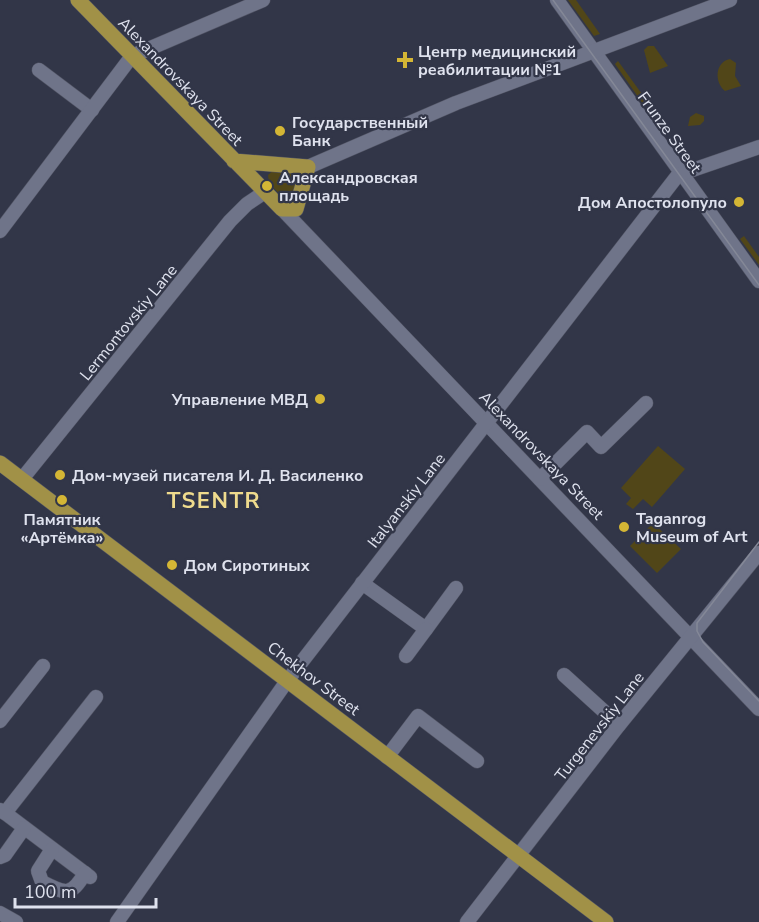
<svg xmlns="http://www.w3.org/2000/svg" width="759" height="922" font-family="'Nunito Sans',sans-serif">
  <style>
    .green { fill: #514618 }
    .lines { fill: none; stroke-linecap: round; stroke-linejoin: round }
    .minor-casing { stroke: #515464; stroke-width: 15 }
    .major-casing { stroke: #515464; stroke-width: 16 }
    .minor { stroke: #6f7489; stroke-width: 14 }
    .major { stroke: #a19147; stroke-width: 15 }
    .tram { stroke: #848897; stroke-width: 1.5 }
    .poi-dot { fill: #d4b635; stroke: #323648; stroke-width: 2 }
    .labels { text-anchor: middle; stroke-width: 4.5; stroke-linejoin: round; paint-order: stroke }
    .poi-label { font-size: 16px; font-weight: bold; fill: #dfe2ee; stroke: #323648; text-anchor: start }
    .street-label { font-size: 16px; fill: #dfe2ee; stroke: #323648 }
    .district-label { font-size: 22px; font-weight: bold; letter-spacing: 1.5px; fill: #efdb8d; stroke: #323648 }
  </style>
  <rect width="100%" height="100%" fill="#323648"/>
  <!-- green -->
  <g class="green">
    <path d="M 568,0 L 576,0 L 600,34 L 594,36 Z"/>
    <path d="M 648,46 L 654,46 L 668,66 L 650,73 L 644,50 Z"/>
    <path d="M 730,59 L 736,63 L 735,76 L 741,86 L 725,91 C 714,82 715,62 730,59 Z"/>
    <path d="M 618,61 L 647,101 L 643,104 L 615,64 Z"/>
    <path d="M 696,113 L 704,116 L 704,121 L 700,125 L 688,126 L 690,117 Z"/>
    <path d="M 275,169 L 298,173 L 292,198 L 283,198 L 269,183 L 268,175 Z"/>
    <path d="M 744,236 L 759,257 L 759,265 L 740,239 Z"/>
    <path d="M 658,446 L 685,469 L 652,507 L 643,499 L 633,509 L 626,504 L 631,498 L 621,488 Z"/>
    <path d="M 653,523 L 681,549 L 657,573 L 630,546 Z"/>
  </g>
  <g class="lines">
    <!-- minor casing -->
    <g class="minor-casing">
      <g id="minor">
        <path d="M 557,0 L 759,281"/>
        <path d="M 39,70 L 92,110"/>
        <path d="M 308,167 L 456,103 L 730,0"/>
        <path d="M 282,209 L 759,709"/>
        <path d="M 0,231 L 132,56 L 263,0"/>
        <path d="M 22,479 L 230,221 L 247,204 L 265,192"/>
        <path d="M 540,479 L 587,432 L 601,447 L 646,403"/>
        <path d="M 362,583 L 426,629 L 456,588"/>
        <path d="M 406,656 L 426,629"/>
        <path d="M 564,675 L 619,725"/>
        <path d="M 0,721 L 43,666"/>
        <path d="M 387,757 L 418,716 L 477,761"/>
        <path d="M 0,810 L 5,813 L 96,697"/>
        <path d="M 5,813 L 90,877"/>
        <path d="M 52,849 L 38,871 L 42,882 C 65,894 71,897 85,873"/>
        <path d="M 0,857 L 5,855 L 24,828"/>
        <path d="M 0,913 L 16,922"/>
        <path d="M 117,922 L 287,681 L 678,175 L 759,147"/>
        <path d="M 467,922 L 619,725 L 759,553"/>
      </g>
    </g>
    <!-- major casing -->
    <g class="major-casing">
      <g id="major">
        <path d="M 78,0 L 282,209 L 296,209 L 308,167 L 234,161"/>
        <path d="M 0,463 L 606,922"/>
      </g>
    </g>
    <!-- minor -->
    <use href="#minor" class="minor"/>
    <!-- major -->
    <use href="#major" class="major"/>
    <!-- tram -->
    <g class="tram">
      <path d="M 553,0 L 759,285"/>
      <path d="M 759,542 L 697,623 L 697,631 L 703,642 L 759,701"/>
    </g>
  </g>
  <!-- markers -->
  <g class="poi-dot">
    <path d="M402 51h6v6h6v6h-6v6h-6v-6h-6v-6h6z"/>
    <circle cx="280" cy="131" r="6"/>
    <circle cx="267" cy="186" r="6"/>
    <circle cx="739" cy="202" r="6"/>
    <circle cx="320" cy="399" r="6"/>
    <circle cx="60" cy="475" r="6"/>
    <circle cx="62" cy="500" r="6"/>
    <circle cx="624" cy="527" r="6"/>
    <circle cx="172" cy="565" r="6"/>
  </g>
  <g class="labels">
    <!-- poi labels -->
    <g class="poi-label">
      <text x="418" y="57">Центр медицинский<tspan x="418" dy="18">реабилитации №1</tspan></text>
      <text x="292" y="128">Государственный<tspan x="292" dy="18">Банк</tspan></text>
      <text x="279" y="183">Александровская<tspan x="279" dy="18">площадь</tspan></text>
      <text x="727" y="208" text-anchor="end">Дом Апостолопуло</text>
      <text x="308" y="405" text-anchor="end">Управление МВД</text>
      <text x="72" y="481">Дом-музей писателя И. Д. Василенко</text>
      <text x="636" y="524">Taganrog<tspan x="636" dy="18">Museum of Art</tspan></text>
      <text x="62" y="525" text-anchor="middle">Памятник<tspan x="62" dy="18">«Артёмка»</tspan></text>
      <text x="184" y="571">Дом Сиротиных</text>
    </g>
    <!-- street labels -->
    <g class="street-label">
      <text transform="translate(181 81) rotate(46)" y="6">Alexandrovskaya Street</text>
      <text transform="translate(670 132) rotate(54)" y="6">Frunze Street</text>
      <text transform="translate(128 322) rotate(-51)" y="6">Lermontovskiy Lane</text>
      <text transform="translate(542 455) rotate(46)" y="6">Alexandrovskaya Street</text>
      <text transform="translate(406 500) rotate(-52)" y="6">Italyanskiy Lane</text>
      <text transform="translate(314 678) rotate(37)" y="6">Chekhov Street</text>
      <text transform="translate(599 726) rotate(-52)" y="6">Turgenevskiy Lane</text>
    </g>
    <!-- district labels -->
    <g class="district-label">
      <text x="214" y="508">TSENTR</text>
    </g>
  </g>
  <!-- scale -->
  <path d="M15 898v9h141v-9" fill="none" stroke="#dfe2ee" stroke-width="3"/>
  <text x="24" y="898" font-size="18" fill="#dfe2ee" stroke="#323648" stroke-width="4.5" paint-order="stroke">100 m</text>
</svg>
